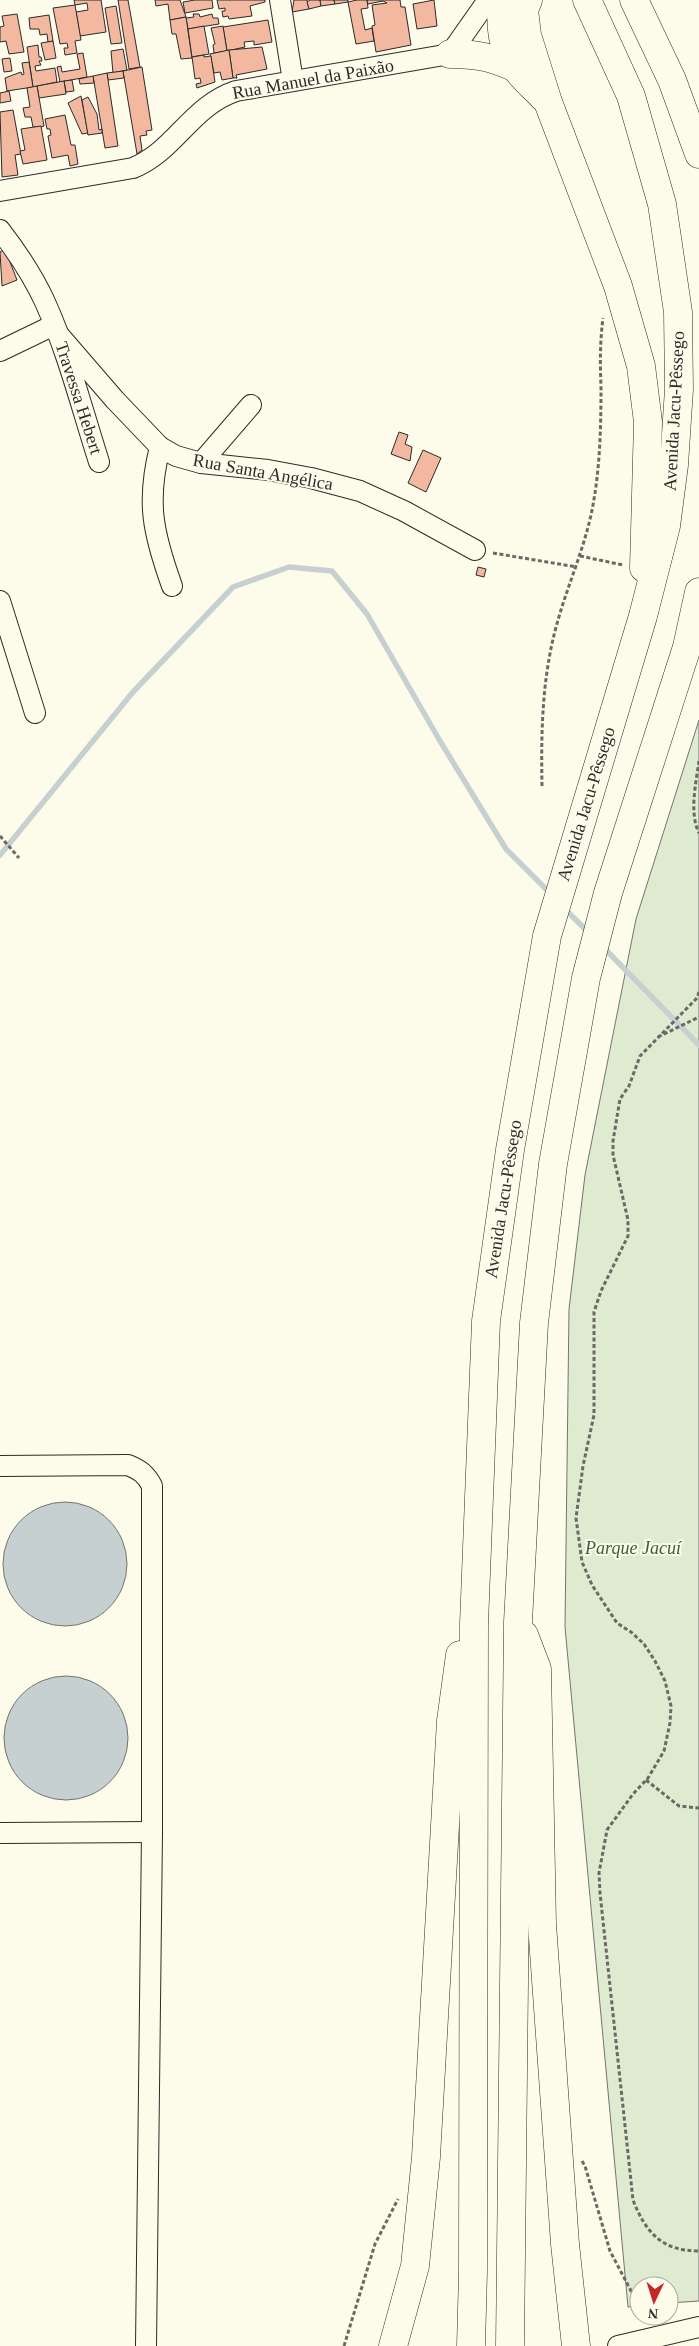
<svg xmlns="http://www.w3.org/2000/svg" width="699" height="2346" font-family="Georgia,serif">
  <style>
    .green { fill: #deebd1; stroke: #74746e }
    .water { fill: #c7d0d0; stroke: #74746e }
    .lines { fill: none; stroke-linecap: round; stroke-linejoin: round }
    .stream { stroke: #c7d0d0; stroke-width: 5.5 }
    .building { fill: #f2b8a0; stroke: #2b2b2b }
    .minor-casing { stroke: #2b2b2b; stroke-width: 22 }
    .highway-casing { stroke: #2b2b2b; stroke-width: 29 }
    .path { stroke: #6a6964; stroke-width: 3; stroke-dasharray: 4 2.5; stroke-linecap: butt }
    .minor { stroke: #fdfbea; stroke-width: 20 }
    .highway { stroke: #fdfbea; stroke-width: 28 }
    .labels { text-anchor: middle; stroke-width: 4; stroke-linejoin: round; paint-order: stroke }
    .street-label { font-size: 18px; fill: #2b2b2b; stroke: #fdfbea }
    .park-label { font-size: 18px; font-style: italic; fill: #34623c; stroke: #fdfbea }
  </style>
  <rect width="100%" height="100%" fill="#fdfbea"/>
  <!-- green -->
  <path class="green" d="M 699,720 L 699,2301 L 669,2303 L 669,2286 L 639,2286 L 639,2306 L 628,2307 L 565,1627 L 569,1309 L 585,1175 L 636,919 Z"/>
  <!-- water -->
  <g class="water">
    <circle cx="65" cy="1564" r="62"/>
    <circle cx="66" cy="1738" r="62"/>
  </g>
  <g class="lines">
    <!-- stream -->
    <g class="stream">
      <path d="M 0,855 L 133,692 L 233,587 L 289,567 L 332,571 L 367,614 L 440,741 L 506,849 L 551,894"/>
      <path d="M 564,908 L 589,933"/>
      <path d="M 603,947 L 699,1045"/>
    </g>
  </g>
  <!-- building -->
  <g class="building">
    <path d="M 74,0 L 101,0 L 106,32 L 80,36 L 76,12 L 88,10 L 87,3 L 75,5 Z"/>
    <path d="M 118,0 L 128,0 L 140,67 L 129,69 Z"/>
    <path d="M 155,0 L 180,0 L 186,17 L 170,20 L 168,4 L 156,6 Z"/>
    <path d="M 195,0 L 212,0 L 213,8 L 185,13 L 183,2 Z"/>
    <path d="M 217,0 L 265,0 L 265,2 L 250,6 L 252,16 L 229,19 L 228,16 L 223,17 L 222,11 L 225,11 L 225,8 L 219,9 Z"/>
    <path d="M 294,0 L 307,0 L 309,9 L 292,12 Z"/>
    <path d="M 310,0 L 320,0 L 321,6 L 309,9 L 307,2 Z"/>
    <path d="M 320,0 L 334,0 L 335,4 L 321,6 Z"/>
    <path d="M 334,0 L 348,0 L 348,2 L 335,4 Z"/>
    <path d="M 357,0 L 367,0 L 368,8 L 361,9 L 365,30 L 372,28 L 374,41 L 356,44 L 348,2 Z"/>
    <path d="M 367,0 L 400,0 L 401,7 L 405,7 L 411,45 L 376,52 L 372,26 L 375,25 L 372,5 L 387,3 L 383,1 L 368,4 Z"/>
    <path d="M 434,0 L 437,26 L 417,29 L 413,4 Z"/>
    <path d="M 75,5 L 81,40 L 75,41 L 77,53 L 65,55 L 64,48 L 68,48 L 67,43 L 60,44 L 53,8 Z"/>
    <path d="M 116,6 L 122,43 L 111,44 L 105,8 Z"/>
    <path d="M 17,14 L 24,52 L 9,54 L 6,41 L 0,42 L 0,27 L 4,26 L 2,16 Z"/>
    <path d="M 193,14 L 199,14 L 200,17 L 212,14 L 213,18 L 218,18 L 219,24 L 188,29 L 186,18 L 194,17 Z"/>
    <path d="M 49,15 L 53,41 L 48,42 L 47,34 L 40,35 L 39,29 L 30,29 L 29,18 Z"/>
    <path d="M 186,17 L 192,58 L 181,59 L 176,34 L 172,34 L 170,20 Z"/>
    <path d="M 268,20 L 272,42 L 254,45 L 254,41 L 244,42 L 245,47 L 227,51 L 223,27 Z"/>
    <path d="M 204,26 L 209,54 L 192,57 L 188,29 Z"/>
    <path d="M 223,26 L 227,51 L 214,53 L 213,45 L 215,44 L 211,28 Z"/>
    <path d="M 53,41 L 56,58 L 45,60 L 41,43 Z"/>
    <path d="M 38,45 L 39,57 L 41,57 L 42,61 L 39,61 L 41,65 L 35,66 L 36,71 L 55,68 L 57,82 L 33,87 L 27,47 Z"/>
    <path d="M 262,47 L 267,69 L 236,75 L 237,78 L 233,78 L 229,50 Z"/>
    <path d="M 123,49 L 127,70 L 113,73 L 111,51 Z"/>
    <path d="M 229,50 L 233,78 L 222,80 L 220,72 L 214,73 L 210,54 Z"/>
    <path d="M 83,53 L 87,77 L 60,82 L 57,67 L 61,66 L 62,72 L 80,69 L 77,54 Z"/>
    <path d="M 204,55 L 204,57 L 211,56 L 215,82 L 197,88 L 196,84 L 201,83 L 200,78 L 195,79 L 192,57 Z"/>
    <path d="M 10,58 L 12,71 L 4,72 L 2,59 Z"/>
    <path d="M 29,62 L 33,87 L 7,91 L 5,78 L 21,72 L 22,75 L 24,74 L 22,63 Z"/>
    <path d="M 142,67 L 152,130 L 146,131 L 147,135 L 140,136 L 142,150 L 137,154 L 123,71 Z"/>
    <path d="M 123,71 L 124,78 L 108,80 L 107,73 Z"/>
    <path d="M 107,73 L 118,146 L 105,148 L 93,76 Z"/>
    <path d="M 93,76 L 94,83 L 80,84 L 79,79 Z"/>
    <path d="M 72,80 L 74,91 L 66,92 L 64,81 Z"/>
    <path d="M 64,81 L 66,94 L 39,98 L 37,86 Z"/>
    <path d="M 37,86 L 44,126 L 41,127 L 33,127 L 31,117 L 25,117 L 23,108 L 30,107 L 27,88 Z"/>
    <path d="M 9,91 L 11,101 L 0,103 L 0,93 Z"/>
    <path d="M 81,96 L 88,133 L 82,134 L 68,103 Z"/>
    <path d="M 88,97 L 97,114 L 99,130 L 102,129 L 102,133 L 88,135 L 82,100 Z"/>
    <path d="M 13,110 L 21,154 L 15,155 L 18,175 L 2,177 L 0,112 Z"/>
    <path d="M 65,115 L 71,145 L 75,145 L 78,164 L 70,166 L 68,155 L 52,158 L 48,136 L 51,135 L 50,129 L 47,129 L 45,119 Z"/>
    <path d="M 41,126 L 47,160 L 23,164 L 20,151 L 25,150 L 21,129 Z"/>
    <path d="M 5,249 L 17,280 L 2,286 L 0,252 Z"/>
    <path d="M 399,432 L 408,435 L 405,444 L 412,447 L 410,461 L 391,454 Z"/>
    <path d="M 423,450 L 441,458 L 426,492 L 408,483 Z"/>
    <path d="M 478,567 L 486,569 L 484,577 L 476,575 Z"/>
  </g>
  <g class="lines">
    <!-- minor casing -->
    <g class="minor-casing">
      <g id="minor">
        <path d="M 280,0 L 293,81"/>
        <path d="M 0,191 L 133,168 C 175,151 191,106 236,91 L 450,54 L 488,0"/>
        <path d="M 0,230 C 17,252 33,276 45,302 C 68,353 82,409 99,462"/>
        <path d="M 58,334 L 115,400 L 160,447 L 176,456 L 201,463 L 268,470 L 311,478 L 360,491 L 404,511 L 475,550"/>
        <path d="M 0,351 L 54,325"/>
        <path d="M 160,447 C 146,502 153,533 172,586"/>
        <path d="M 201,463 L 251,405"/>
        <path d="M 0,601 L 35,713"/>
        <path d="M 0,1466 L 128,1465 C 140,1470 146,1474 152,1486 L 152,1832 L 146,2346"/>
        <path d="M 0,1833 L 152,1832"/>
        <path d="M 618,2346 L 699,2327"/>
      </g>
    </g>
    <!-- highway casing -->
    <g class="highway-casing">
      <g id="highway">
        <path d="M 503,0 C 499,23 502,49 516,68 C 523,79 535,88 543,97"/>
        <path d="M 528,0 L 524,10 L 527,35 L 548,102 L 618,286 L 641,366 L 648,422 L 644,568"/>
        <path d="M 634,0 L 672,80 L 699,154"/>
        <path d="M 450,54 C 477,54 491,57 516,68"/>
        <path d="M 524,1635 L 537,1669 L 542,1924 L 565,2244 L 576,2346"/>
        <path d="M 393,2346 L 415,2266 L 426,2157 L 451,1721 L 460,1655"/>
        <path d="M 471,2346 L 473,2272 L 474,1624 L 486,1321 L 510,1150 L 547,936 L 643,616 L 666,526 L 674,465 L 679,389 L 678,312 L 662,204 L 631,96 L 587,0"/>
        <path d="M 510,2346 L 518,1622 L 534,1323 L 553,1164 L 586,978 L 608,893 L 687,647 L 699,592"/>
      </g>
    </g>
    <!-- path -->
    <g class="path">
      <path d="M 493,553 L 577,567"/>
      <path d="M 580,556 L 623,565"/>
      <path d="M 699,761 C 696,783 689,813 699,833"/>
      <path d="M 542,786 C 541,730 542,675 558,620 C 568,585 583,551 591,515 C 600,473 601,429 601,386 C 600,363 600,341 603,318"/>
      <path d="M 0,836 L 19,858"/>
      <path d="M 699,992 L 697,998 L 640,1056 L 629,1086 L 620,1099 L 613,1141 L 613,1155 L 628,1220 L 628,1236 L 601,1291 L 594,1312 L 594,1415 L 583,1466 L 576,1518 L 582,1562 L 592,1585 L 617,1623 L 631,1632 L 644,1644 L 655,1661 L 665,1681 L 671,1706 L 670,1723 L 664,1751 L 648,1778 L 633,1794 L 607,1830 L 599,1873 L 600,1893 L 633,2200 C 646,2233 662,2251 699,2251"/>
      <path d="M 658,1037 L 699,1017"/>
      <path d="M 646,1780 L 679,1806 L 699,1808"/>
      <path d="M 582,2161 L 585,2166 L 610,2251 L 639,2306"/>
      <path d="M 344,2346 L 375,2244 L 398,2199"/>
    </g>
    <!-- minor -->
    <use href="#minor" class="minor"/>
    <!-- highway -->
    <use href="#highway" class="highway"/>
  </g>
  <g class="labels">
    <!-- street labels -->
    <g class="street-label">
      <text transform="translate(313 79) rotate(-10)" y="6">Rua Manuel da Paixão</text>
      <text transform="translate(79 398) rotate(72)" y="6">Travessa Hebert</text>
      <text transform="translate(674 411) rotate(-87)" y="6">Avenida Jacu-Pêssego</text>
      <text transform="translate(263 472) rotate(10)" y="6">Rua Santa Angélica</text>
      <text transform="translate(586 804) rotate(-73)" y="6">Avenida Jacu-Pêssego</text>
      <text transform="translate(503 1199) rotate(-81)" y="6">Avenida Jacu-Pêssego</text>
    </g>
    <!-- park labels -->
    <g class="park-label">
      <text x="633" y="1554">Parque Jacuí</text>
    </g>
  </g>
  <!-- north arrow -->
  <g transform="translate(654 2301) rotate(184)"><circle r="24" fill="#fdfbea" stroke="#a9a89e"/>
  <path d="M0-4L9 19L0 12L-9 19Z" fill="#c62828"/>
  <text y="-8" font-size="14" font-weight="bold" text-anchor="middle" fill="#2b2b2b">N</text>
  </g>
</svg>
